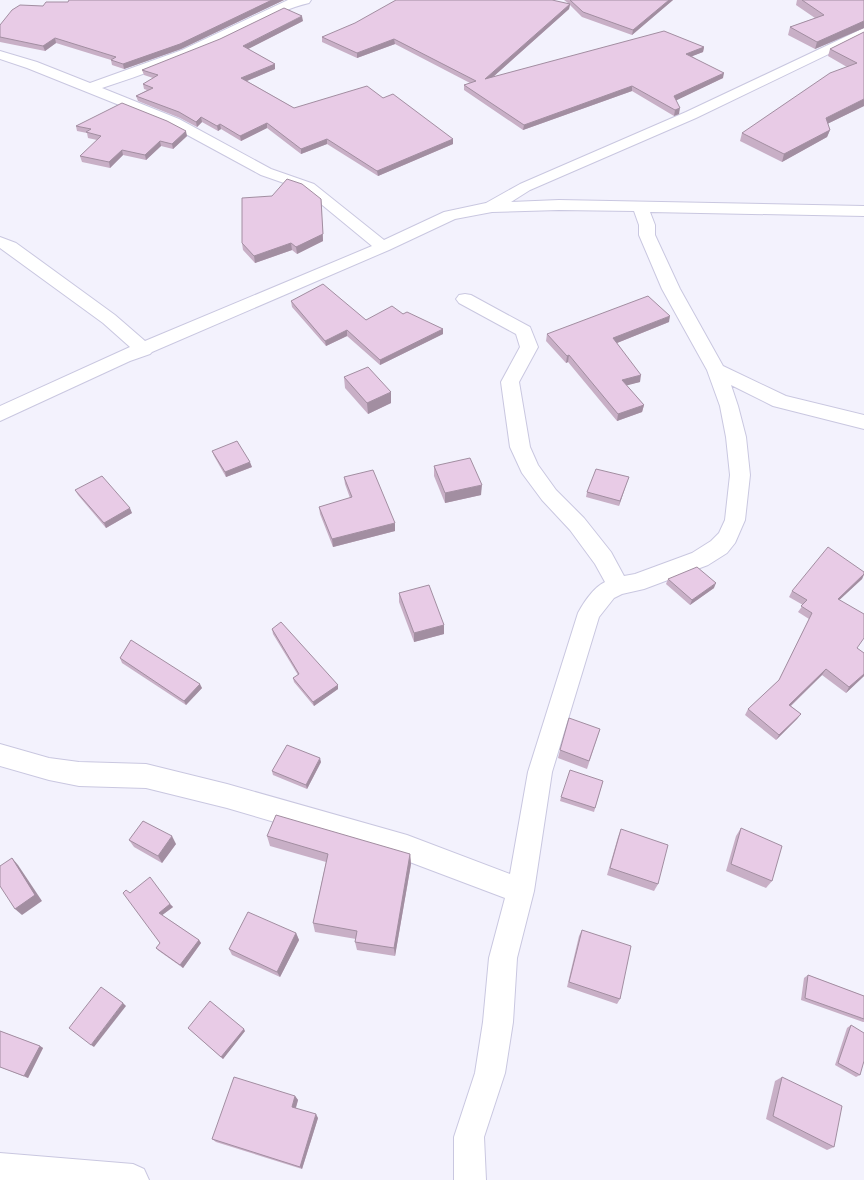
<svg xmlns="http://www.w3.org/2000/svg" width="864" height="1180" font-family="Cabin,sans-serif">
  <style>
    .lines { fill: none; stroke-linecap: round; stroke-linejoin: round }
    .minor-casing { stroke: #c9c7e0; stroke-width: 2 }
    .minor { fill: #fff; fill-rule: evenodd }
    .wall { fill: #c8afc6 }
    .shaded-wall { fill: #a28ea1 }
    .building { fill: #e8cbe6; stroke: #a28ea1 }
  </style>
  <rect width="100%" height="100%" fill="#f3f2fd"/>
  <g class="lines">
    <!-- minor casing -->
    <g class="minor-casing">
      <g id="minor">
        <path d="M 288,0 L 311,0 L 309,3 C 278,10 250,29 220,43 C 182,60 142,75 102,88 L 179,119 L 271,169 L 314,184 L 384,240 L 444,212 L 486,203 L 520,184 L 686,112 L 864,28 L 864,37 L 696,118 L 530,190 L 511,202 L 559,200 L 864,206 L 864,216 L 650,212 L 655,225 L 655,235 L 680,289 L 723,366 L 786,396 L 864,415 L 864,429 L 773,406 L 731,385 L 738,406 L 746,437 L 750,475 L 745,520 L 735,543 L 727,553 L 708,565 L 644,589 L 622,594 L 614,598 L 599,617 L 552,772 L 534,891 L 517,958 L 513,1022 L 505,1073 L 484,1137 L 486,1180 L 454,1180 L 454,1137 L 475,1073 L 483,1022 L 489,958 L 505,898 L 407,861 L 227,808 L 146,788 L 79,786 L 49,780 L 0,766 L 0,744 L 49,758 L 79,762 L 146,764 L 227,784 L 407,835 L 510,874 L 528,772 L 578,613 C 584,602 593,588 605,582 L 595,564 L 570,530 L 542,500 L 522,473 L 510,447 L 501,382 L 520,347 L 516,334 L 459,303 L 456,299 L 459,295 L 465,294 L 471,295 L 530,327 L 538,347 L 519,382 L 530,447 L 538,465 L 556,490 L 584,518 L 611,552 L 624,576 L 635,574 L 692,553 L 711,541 L 719,533 L 725,520 L 730,475 L 726,437 L 720,406 L 707,370 L 662,289 L 639,235 L 639,225 L 634,211 L 559,210 L 492,212 L 455,219 L 389,250 L 152,352 L 150,354 L 130,361 L 0,421 L 0,406 L 130,347 L 103,323 L 0,248 L 0,237 L 16,243 L 115,315 L 145,341 L 372,246 L 304,190 L 261,175 L 169,125 L 27,68 L 0,59 L 0,51 L 37,62 L 90,83 L 182,50 Z"/>
        <path d="M 0,1153 L 133,1164 L 144,1169 L 149,1180 L 0,1180 Z"/>
      </g>
    </g>
    <!-- minor -->
    <use href="#minor" class="minor"/>
  </g>
  <!-- wall -->
  <g class="wall">
    <path d="M 69,0 L 284,0 L 181,49 L 124,69 L 112,65 L 111,60 L 56,43 L 45,51 L 0,42 L 0,25 L 43,6 L 68,2 Z"/>
    <path d="M 564,0 L 673,0 L 632,35 L 582,17 L 570,5 L 569,9 L 493,77 L 704,47 L 703,52 L 692,56 L 723,78 L 676,100 L 679,114 L 674,116 L 632,91 L 523,130 L 464,90 L 464,85 L 470,83 L 395,44 L 357,58 L 322,42 L 322,37 L 568,3 Z"/>
    <path d="M 797,0 L 864,0 L 864,28 L 815,49 L 788,35 L 790,27 L 815,18 L 796,5 Z"/>
    <path d="M 303,21 L 248,49 L 275,64 L 275,69 L 247,81 L 294,108 L 383,98 L 453,144 L 378,176 L 327,144 L 301,154 L 267,128 L 241,141 L 221,129 L 218,131 L 202,122 L 197,127 L 180,118 L 138,101 L 136,96 L 147,90 L 144,89 L 143,84 L 153,78 L 144,75 L 142,70 Z"/>
    <path d="M 864,32 L 864,106 L 827,124 L 830,130 L 827,137 L 782,162 L 740,141 L 742,133 L 847,67 L 828,56 L 830,49 Z"/>
    <path d="M 76,126 L 187,136 L 173,149 L 161,146 L 146,160 L 123,155 L 110,168 L 82,162 L 80,156 L 97,140 L 88,138 L 87,133 L 77,131 Z"/>
    <path d="M 321,199 L 323,241 L 297,254 L 292,250 L 255,263 L 243,250 L 242,243 Z"/>
    <path d="M 291,301 L 366,320 L 403,314 L 443,329 L 443,334 L 380,365 L 347,336 L 326,346 L 292,307 Z"/>
    <path d="M 669,322 L 617,343 L 640,382 L 626,385 L 644,405 L 642,412 L 617,421 L 568,362 L 566,363 L 546,341 L 547,334 Z"/>
    <path d="M 344,377 L 391,392 L 391,403 L 368,414 L 345,388 Z"/>
    <path d="M 212,451 L 252,467 L 226,477 L 214,456 Z"/>
    <path d="M 434,466 L 481,495 L 445,503 L 434,476 Z"/>
    <path d="M 344,477 L 395,531 L 333,547 L 320,514 L 319,507 L 350,498 L 345,484 Z"/>
    <path d="M 627,482 L 619,506 L 586,497 L 587,492 Z"/>
    <path d="M 75,490 L 132,513 L 106,528 L 78,495 Z"/>
    <path d="M 864,572 L 864,575 L 862,579 L 839,600 L 857,648 L 864,653 L 864,676 L 846,693 L 822,675 L 791,706 L 801,714 L 797,719 L 776,740 L 745,715 L 748,709 L 779,680 L 809,619 L 798,612 L 803,605 L 789,597 L 792,591 Z"/>
    <path d="M 668,579 L 714,588 L 690,605 L 666,584 Z"/>
    <path d="M 399,593 L 444,625 L 444,634 L 414,642 L 399,602 Z"/>
    <path d="M 272,629 L 338,685 L 338,689 L 314,706 L 294,682 L 293,678 L 298,675 L 273,634 Z"/>
    <path d="M 120,658 L 202,688 L 186,705 L 122,663 Z"/>
    <path d="M 600,729 L 587,769 L 558,758 L 560,750 Z"/>
    <path d="M 321,762 L 307,789 L 273,775 L 272,771 Z"/>
    <path d="M 603,781 L 594,812 L 560,801 L 561,797 Z"/>
    <path d="M 741,828 L 772,881 L 766,888 L 726,871 L 736,836 Z"/>
    <path d="M 621,829 L 658,884 L 654,891 L 607,875 L 618,837 Z"/>
    <path d="M 267,836 L 410,854 L 411,864 L 395,956 L 357,950 L 355,942 L 356,939 L 315,932 L 313,923 L 326,862 L 270,846 Z"/>
    <path d="M 129,840 L 176,844 L 162,863 L 134,847 Z"/>
    <path d="M 130,893 L 170,904 L 173,907 L 162,915 L 199,940 L 201,943 L 183,968 L 159,951 L 156,948 L 160,943 Z"/>
    <path d="M 582,930 L 620,999 L 617,1004 L 567,987 L 579,936 Z"/>
    <path d="M 296,933 L 299,940 L 280,977 L 232,955 L 229,949 Z"/>
    <path d="M 808,975 L 864,996 L 864,1022 L 863,1022 L 801,1000 L 804,978 Z"/>
    <path d="M 851,1025 L 860,1075 L 856,1077 L 835,1065 L 847,1028 Z"/>
    <path d="M 188,1028 L 245,1031 L 223,1059 Z"/>
    <path d="M 0,1031 L 40,1046 L 43,1048 L 28,1078 L 0,1067 Z"/>
    <path d="M 782,1077 L 834,1147 L 827,1150 L 766,1119 L 775,1081 Z"/>
    <path d="M 295,1096 L 298,1100 L 296,1108 L 318,1118 L 302,1169 L 216,1142 L 212,1139 Z"/>
  </g>
  <!-- shaded-wall -->
  <g class="shaded-wall">
    <path d="M 272,0 L 284,0 L 181,49 L 124,69 L 123,64 Z"/>
    <path d="M 669,0 L 673,0 L 632,35 L 633,30 Z"/>
    <path d="M 570,4 L 569,9 L 485,84 L 485,79 Z"/>
    <path d="M 302,16 L 303,21 L 244,51 L 243,46 Z"/>
    <path d="M 864,21 L 864,28 L 815,49 L 817,42 Z"/>
    <path d="M 55,38 L 56,43 L 45,51 L 43,46 Z"/>
    <path d="M 394,39 L 395,44 L 357,58 L 357,53 Z"/>
    <path d="M 704,47 L 703,52 L 685,59 L 686,54 Z"/>
    <path d="M 275,64 L 275,69 L 242,83 L 241,78 Z"/>
    <path d="M 724,73 L 723,78 L 673,102 L 674,96 Z"/>
    <path d="M 632,86 L 632,91 L 523,130 L 524,125 Z"/>
    <path d="M 864,99 L 864,106 L 823,126 L 826,118 Z"/>
    <path d="M 680,108 L 679,114 L 674,116 L 675,110 Z"/>
    <path d="M 201,117 L 202,122 L 197,127 L 196,122 Z"/>
    <path d="M 267,123 L 267,128 L 241,141 L 240,136 Z"/>
    <path d="M 220,124 L 221,129 L 218,131 L 217,126 Z"/>
    <path d="M 830,130 L 827,137 L 782,162 L 784,154 Z"/>
    <path d="M 186,131 L 187,136 L 173,149 L 172,144 Z"/>
    <path d="M 327,139 L 327,144 L 301,154 L 301,149 Z"/>
    <path d="M 453,139 L 453,144 L 378,176 L 377,171 Z"/>
    <path d="M 160,141 L 161,146 L 146,160 L 145,155 Z"/>
    <path d="M 122,150 L 123,155 L 110,168 L 109,162 Z"/>
    <path d="M 321,199 L 323,241 L 297,254 L 296,247 Z"/>
    <path d="M 291,243 L 292,250 L 255,263 L 254,256 Z"/>
    <path d="M 670,316 L 669,322 L 612,345 L 613,338 Z"/>
    <path d="M 443,329 L 443,334 L 380,365 L 380,360 Z"/>
    <path d="M 347,330 L 347,336 L 326,346 L 325,341 Z"/>
    <path d="M 569,355 L 568,362 L 566,363 L 567,356 Z"/>
    <path d="M 641,375 L 640,382 L 621,387 L 622,380 Z"/>
    <path d="M 391,392 L 391,403 L 368,414 L 367,403 Z"/>
    <path d="M 644,405 L 642,412 L 617,421 L 618,414 Z"/>
    <path d="M 250,462 L 252,467 L 226,477 L 225,472 Z"/>
    <path d="M 629,477 L 627,482 L 619,506 L 620,501 Z"/>
    <path d="M 482,485 L 481,495 L 445,503 L 445,493 Z"/>
    <path d="M 130,508 L 132,513 L 106,528 L 104,523 Z"/>
    <path d="M 395,523 L 395,531 L 333,547 L 332,539 Z"/>
    <path d="M 864,574 L 862,579 L 834,605 L 838,599 Z"/>
    <path d="M 716,583 L 714,588 L 690,605 L 692,600 Z"/>
    <path d="M 444,625 L 444,634 L 414,642 L 414,633 Z"/>
    <path d="M 826,669 L 822,675 L 786,710 L 789,705 Z"/>
    <path d="M 864,674 L 864,676 L 846,693 L 849,687 Z"/>
    <path d="M 200,684 L 202,688 L 186,705 L 184,701 Z"/>
    <path d="M 338,685 L 338,689 L 314,706 L 313,702 Z"/>
    <path d="M 801,714 L 797,719 L 776,740 L 779,735 Z"/>
    <path d="M 320,758 L 321,762 L 307,789 L 306,785 Z"/>
    <path d="M 172,836 L 176,844 L 162,863 L 158,856 Z"/>
    <path d="M 410,854 L 411,864 L 395,956 L 394,948 Z"/>
    <path d="M 12,858 L 18,865 L 42,901 L 22,915 L 15,909 Z"/>
    <path d="M 170,904 L 173,907 L 161,916 L 159,913 Z"/>
    <path d="M 296,933 L 299,940 L 280,977 L 277,972 Z"/>
    <path d="M 199,940 L 201,943 L 183,968 L 180,965 Z"/>
    <path d="M 123,1003 L 126,1006 L 94,1047 L 91,1045 Z"/>
    <path d="M 244,1029 L 245,1031 L 223,1059 L 221,1057 Z"/>
    <path d="M 40,1046 L 43,1048 L 28,1078 L 24,1076 Z"/>
    <path d="M 295,1096 L 298,1100 L 295,1110 L 292,1107 Z"/>
    <path d="M 316,1114 L 318,1118 L 302,1169 L 300,1167 Z"/>
  </g>
  <!-- building -->
  <g class="building">
    <path d="M 69,0 L 272,0 L 180,44 L 123,64 L 111,60 L 116,57 L 55,38 L 43,46 L 0,37 L 0,25 L 12,10 L 20,5 L 43,6 L 46,2 L 68,2 Z"/>
    <path d="M 396,0 L 552,0 L 570,4 L 485,79 L 664,31 L 704,47 L 686,54 L 724,73 L 674,96 L 680,108 L 675,110 L 632,86 L 524,125 L 464,85 L 476,81 L 394,39 L 357,53 L 322,37 L 355,23 Z"/>
    <path d="M 570,0 L 669,0 L 633,30 L 583,12 Z"/>
    <path d="M 802,0 L 864,0 L 864,21 L 817,42 L 790,27 L 824,15 Z"/>
    <path d="M 284,8 L 302,16 L 243,46 L 275,64 L 241,78 L 294,108 L 367,86 L 383,98 L 393,94 L 453,139 L 377,171 L 327,139 L 301,149 L 267,123 L 240,136 L 220,124 L 217,126 L 201,117 L 196,122 L 179,112 L 136,96 L 153,88 L 143,84 L 158,75 L 142,70 L 220,39 Z"/>
    <path d="M 864,32 L 864,99 L 826,118 L 830,130 L 784,154 L 742,133 L 830,73 L 857,63 L 830,49 Z"/>
    <path d="M 122,103 L 167,121 L 186,131 L 172,144 L 160,141 L 145,155 L 122,150 L 109,162 L 80,156 L 101,136 L 86,132 L 91,129 L 76,126 Z"/>
    <path d="M 287,179 L 302,184 L 321,199 L 323,234 L 296,247 L 291,243 L 254,256 L 242,243 L 242,198 L 272,196 Z"/>
    <path d="M 323,284 L 366,320 L 392,306 L 403,314 L 407,312 L 443,329 L 380,360 L 347,330 L 325,341 L 291,301 Z"/>
    <path d="M 648,296 L 670,316 L 613,338 L 641,375 L 622,380 L 644,405 L 618,414 L 569,355 L 567,356 L 547,334 Z"/>
    <path d="M 368,367 L 391,392 L 367,403 L 344,377 Z"/>
    <path d="M 237,441 L 250,462 L 225,472 L 212,451 Z"/>
    <path d="M 470,458 L 482,485 L 445,493 L 434,466 Z"/>
    <path d="M 596,469 L 629,477 L 620,501 L 587,492 Z"/>
    <path d="M 373,470 L 395,523 L 332,539 L 319,507 L 352,497 L 344,477 Z"/>
    <path d="M 102,476 L 130,508 L 104,523 L 75,490 Z"/>
    <path d="M 828,547 L 864,572 L 864,574 L 838,599 L 864,614 L 864,638 L 857,648 L 864,653 L 864,674 L 849,687 L 826,669 L 789,705 L 801,714 L 779,735 L 748,709 L 779,680 L 812,613 L 801,606 L 807,600 L 792,591 Z"/>
    <path d="M 697,567 L 716,583 L 692,600 L 668,579 Z"/>
    <path d="M 429,585 L 444,625 L 414,633 L 399,593 Z"/>
    <path d="M 281,622 L 338,685 L 313,702 L 293,678 L 299,674 L 272,629 Z"/>
    <path d="M 131,640 L 200,684 L 184,701 L 120,658 Z"/>
    <path d="M 569,718 L 600,729 L 589,761 L 560,750 Z"/>
    <path d="M 287,745 L 320,758 L 306,785 L 272,771 Z"/>
    <path d="M 570,770 L 603,781 L 595,808 L 561,797 Z"/>
    <path d="M 276,815 L 410,854 L 394,948 L 355,942 L 357,931 L 313,923 L 328,854 L 267,836 Z"/>
    <path d="M 143,821 L 172,836 L 158,856 L 129,840 Z"/>
    <path d="M 741,828 L 782,846 L 772,881 L 731,864 Z"/>
    <path d="M 621,829 L 668,845 L 658,884 L 610,868 Z"/>
    <path d="M 12,858 L 35,895 L 15,909 L 0,886 L 0,866 Z"/>
    <path d="M 150,877 L 170,904 L 159,913 L 199,940 L 180,965 L 156,948 L 160,943 L 123,893 L 126,890 L 130,893 Z"/>
    <path d="M 248,912 L 296,933 L 277,972 L 229,949 Z"/>
    <path d="M 582,930 L 631,946 L 620,999 L 569,982 Z"/>
    <path d="M 808,975 L 864,996 L 864,1019 L 805,998 Z"/>
    <path d="M 101,987 L 123,1003 L 91,1045 L 69,1028 Z"/>
    <path d="M 210,1001 L 244,1029 L 221,1057 L 188,1028 Z"/>
    <path d="M 851,1025 L 864,1033 L 864,1061 L 860,1075 L 838,1063 Z"/>
    <path d="M 0,1031 L 40,1046 L 24,1076 L 0,1067 Z"/>
    <path d="M 234,1077 L 295,1096 L 292,1107 L 316,1114 L 300,1167 L 212,1139 Z"/>
    <path d="M 782,1077 L 842,1106 L 834,1147 L 773,1116 Z"/>
  </g>
</svg>
